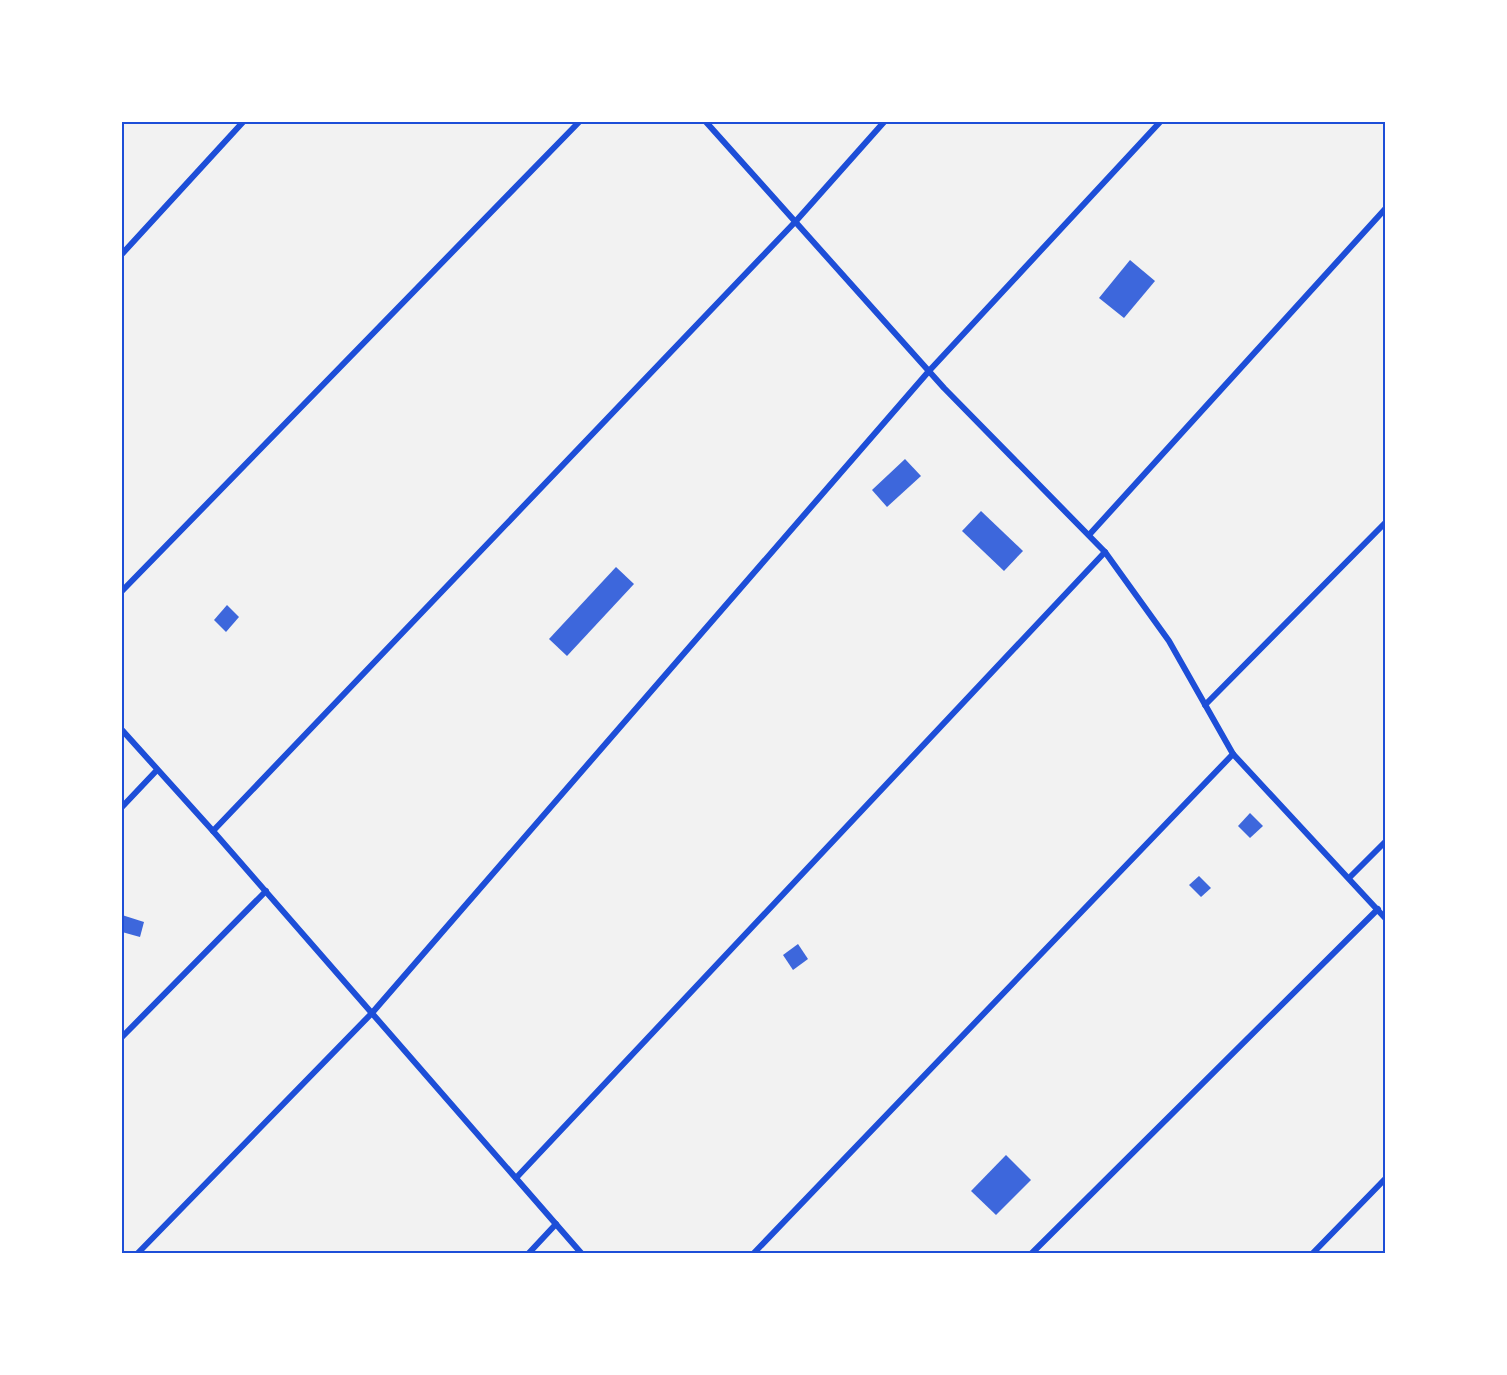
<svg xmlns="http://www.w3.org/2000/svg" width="1507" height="1375" font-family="'Archivo Narrow',sans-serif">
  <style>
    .building { fill: #3d67dc }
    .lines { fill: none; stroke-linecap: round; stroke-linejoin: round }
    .minor { stroke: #1d4ed8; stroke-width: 6 }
    .neatline { fill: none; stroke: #1d4ed8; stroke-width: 2 }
  </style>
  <rect width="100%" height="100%" fill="#f2f2f2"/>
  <!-- building -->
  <g class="building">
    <path d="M 1130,260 L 1155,281 L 1124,318 L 1099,298 Z"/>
    <path d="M 905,459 L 921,476 L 887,507 L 872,490 Z"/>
    <path d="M 981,511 L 1023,551 L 1004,571 L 962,531 Z"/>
    <path d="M 616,567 L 634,584 L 567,656 L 549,639 Z"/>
    <path d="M 227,605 L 239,617 L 226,632 L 214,620 Z"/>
    <path d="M 1250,813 L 1263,826 L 1250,838 L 1238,826 Z"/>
    <path d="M 1199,876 L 1211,888 L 1201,897 L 1189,885 Z"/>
    <path d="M 122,915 L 144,922 L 140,937 L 122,932 Z"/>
    <path d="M 798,944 L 808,959 L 793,970 L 783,955 Z"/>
    <path d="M 1006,1155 L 1031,1180 L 996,1215 L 971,1191 Z"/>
  </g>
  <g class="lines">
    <!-- minor -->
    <g class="minor">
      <path d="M 706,122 L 944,388 L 1105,552 L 1169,641 L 1233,754 L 1386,919"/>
      <path d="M 122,254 L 243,122"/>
      <path d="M 1089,535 L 1386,208"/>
      <path d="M 122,591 L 579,122"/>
      <path d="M 1205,705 L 1386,522"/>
      <path d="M 122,730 L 213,831 L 582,1254"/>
      <path d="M 122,807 L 157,770"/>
      <path d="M 213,831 L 796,221 L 884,122"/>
      <path d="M 1349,878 L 1386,841"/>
      <path d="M 122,1037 L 266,891"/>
      <path d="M 516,1178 L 1105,552"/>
      <path d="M 137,1254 L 372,1013 L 929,371 L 1160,122"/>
      <path d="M 528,1254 L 556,1224"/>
      <path d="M 753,1254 L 1233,754"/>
      <path d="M 1031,1254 L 1378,909"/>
      <path d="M 1312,1254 L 1386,1178"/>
    </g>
  </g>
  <!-- border -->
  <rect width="1507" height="1375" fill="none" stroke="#ffffff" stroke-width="246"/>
  <rect x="123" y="123" width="1261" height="1129" class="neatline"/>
</svg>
